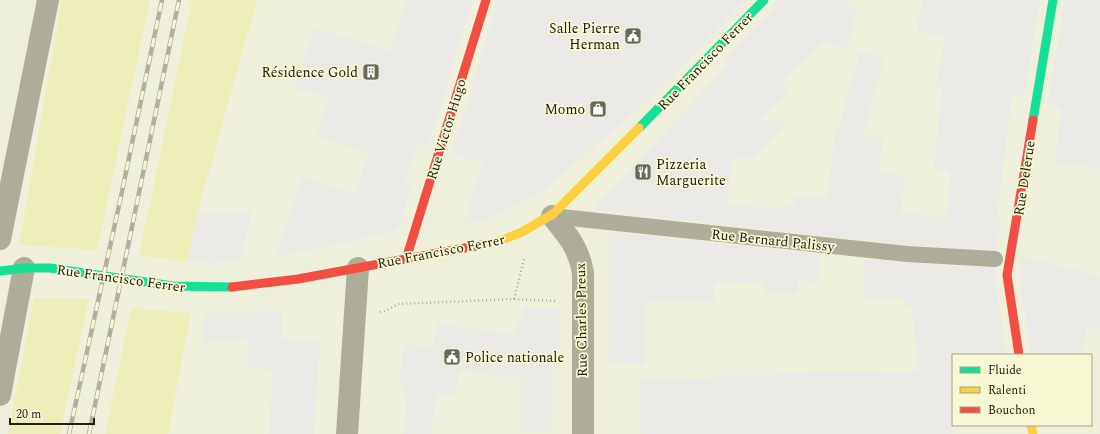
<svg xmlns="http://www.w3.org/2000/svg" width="1100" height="434" font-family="Spectral,serif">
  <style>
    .green { fill: #ededb8 }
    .building { fill: #eae9e6 }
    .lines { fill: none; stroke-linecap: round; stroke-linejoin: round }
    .path { stroke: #adad9c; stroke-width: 2.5; stroke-dasharray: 1 3; stroke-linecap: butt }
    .lane { stroke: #adad99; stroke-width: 16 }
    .street { stroke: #adad99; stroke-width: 22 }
    .fast { stroke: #16e098; stroke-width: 9 }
    .slow { stroke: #ffcf43; stroke-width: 9 }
    .jam { stroke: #f24e42; stroke-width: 9 }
    .rail-casing { stroke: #afb09f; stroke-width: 4.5 }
    .rail { stroke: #f7f8d3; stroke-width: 3; stroke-dasharray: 9; stroke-linecap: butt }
    .labels { text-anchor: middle; stroke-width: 3.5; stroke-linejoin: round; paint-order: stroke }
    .poi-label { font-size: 14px; fill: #212114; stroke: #f7f8d3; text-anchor: end }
    .street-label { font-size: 14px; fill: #212114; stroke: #f7f8d3 }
  </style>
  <rect width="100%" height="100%" fill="#eff0db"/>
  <!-- green -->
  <g class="green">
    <path d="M 62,0 L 150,0 L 97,250 L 19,245 Z"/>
    <path d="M 192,0 L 257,0 L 198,211 L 188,261 L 139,255 Z"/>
    <path d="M 34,298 L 89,299 L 60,434 L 8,434 Z"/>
    <path d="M 131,308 L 191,313 L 168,434 L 105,434 Z"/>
  </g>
  <!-- building -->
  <g class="building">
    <path d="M 406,0 L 473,0 L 428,146 L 418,143 L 404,184 L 411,186 L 399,227 L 392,232 L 276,257 L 303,176 L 355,194 L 368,153 L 316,137 L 329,98 L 294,88 L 314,28 L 391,51 Z"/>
    <path d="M 498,0 L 746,0 L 649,100 L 539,194 L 487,220 L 464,224 L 483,163 L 452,154 Z"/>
    <path d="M 776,0 L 844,0 L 857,12 L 847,49 L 824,42 L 781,82 L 790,92 L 759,120 L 788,122 L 752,159 L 733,157 L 727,204 L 779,209 L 780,205 L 793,206 L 795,196 L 827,199 L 836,126 L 839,126 L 860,52 L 884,59 L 863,136 L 883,138 L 879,173 L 905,176 L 901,212 L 947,218 L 950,171 L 934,169 L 942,88 L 935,87 L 946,36 L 917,31 L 922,0 L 1040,0 L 1024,97 L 1012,94 L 997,219 L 1002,219 L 996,250 L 908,245 L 593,210 L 727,65 L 722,60 L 773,9 Z"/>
    <path d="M 1065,0 L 1100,0 L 1100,168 L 1055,164 L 1061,108 L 1048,104 Z"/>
    <path d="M 198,211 L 215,214 L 252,212 L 239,262 L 207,263 L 188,261 Z"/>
    <path d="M 609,232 L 819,254 L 819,282 L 798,281 L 798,294 L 764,294 L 764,284 L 714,282 L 714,301 L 645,301 L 645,364 L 609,364 Z"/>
    <path d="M 1023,257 L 1100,276 L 1100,329 L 1087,328 L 1082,355 L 1031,355 L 1020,275 Z"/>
    <path d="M 864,259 L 906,263 L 995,268 L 995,277 L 1006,355 L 953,355 L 953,434 L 641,434 L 640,378 L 708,379 L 708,377 L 723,377 L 723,375 L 777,376 L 777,372 L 807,372 L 807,371 L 918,372 L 912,307 L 903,308 L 903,298 L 864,298 Z"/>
    <path d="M 525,308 L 559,308 L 559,366 L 552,366 L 551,432 L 521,432 L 521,378 L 459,371 L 455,396 L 437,393 L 431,434 L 403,434 L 407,404 L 399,380 L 404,346 L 408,347 L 408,344 L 433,348 L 437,325 L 440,324 L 513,334 Z"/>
    <path d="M 282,312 L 282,340 L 320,341 L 314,434 L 269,434 L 273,370 L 247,368 L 249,340 L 202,343 L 204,313 Z"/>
  </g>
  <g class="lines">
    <!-- path -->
    <g class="path">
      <path d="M 514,299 L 524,259"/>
      <path d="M 380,312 L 385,311 L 399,304 L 514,299 L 557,301"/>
    </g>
    <!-- lane -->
    <path class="lane" d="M 552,216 L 907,254 L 995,259"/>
    <!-- street -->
    <g class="street">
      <path d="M 552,216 C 568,236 579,248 583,273 L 583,434"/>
      <path d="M 0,239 L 48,0"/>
      <path d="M 0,395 L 24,268"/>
      <path d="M 347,434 L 358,268"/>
    </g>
    <!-- fast -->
    <g class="fast">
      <path d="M 1033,120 L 1053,0"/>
      <path d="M 639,128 L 764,0"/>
      <path d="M 0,271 L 25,268 L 50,268 L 173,286 L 232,287"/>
    </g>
    <!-- slow -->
    <g class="slow">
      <path d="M 481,245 L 497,242 L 522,232 L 553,214 L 639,128"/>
      <path d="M 1031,425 L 1033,434"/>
    </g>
    <!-- jam -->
    <g class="jam">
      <path d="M 406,259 L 486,0"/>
      <path d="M 232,287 L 298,279 L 481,245"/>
      <path d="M 1019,355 L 1007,275 L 1033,120"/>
    </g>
    <!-- rail casing -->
    <g class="rail-casing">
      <g id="rail">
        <path d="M 69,434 L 120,201 L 162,0"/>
        <path d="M 89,434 L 179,0"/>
      </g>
    </g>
    <!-- rail -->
    <use href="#rail" class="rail"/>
  </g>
  <!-- icons -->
  <defs>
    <g id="civic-square" transform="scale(0.9)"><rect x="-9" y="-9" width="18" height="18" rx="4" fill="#69695a" stroke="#f7f8d3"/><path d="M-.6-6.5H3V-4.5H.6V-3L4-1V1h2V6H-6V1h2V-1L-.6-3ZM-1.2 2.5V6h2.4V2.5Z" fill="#fff"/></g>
    <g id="building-square" transform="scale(0.9)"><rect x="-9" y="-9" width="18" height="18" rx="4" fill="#69695a" stroke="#f7f8d3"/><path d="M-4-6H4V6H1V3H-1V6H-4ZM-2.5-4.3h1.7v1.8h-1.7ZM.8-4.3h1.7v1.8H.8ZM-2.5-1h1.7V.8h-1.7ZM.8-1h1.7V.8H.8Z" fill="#fff"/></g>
    <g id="shop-square" transform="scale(0.9)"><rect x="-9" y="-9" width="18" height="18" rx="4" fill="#69695a" stroke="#f7f8d3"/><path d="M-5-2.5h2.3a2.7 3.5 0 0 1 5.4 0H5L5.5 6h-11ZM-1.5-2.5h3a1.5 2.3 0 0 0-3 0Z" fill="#fff"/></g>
    <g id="restaurant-square" transform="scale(0.9)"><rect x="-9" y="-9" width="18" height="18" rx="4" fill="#69695a" stroke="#f7f8d3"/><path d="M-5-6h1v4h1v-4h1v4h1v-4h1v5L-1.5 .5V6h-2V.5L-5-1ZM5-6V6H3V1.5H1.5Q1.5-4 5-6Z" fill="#fff"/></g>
  </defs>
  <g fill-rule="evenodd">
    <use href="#civic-square" x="633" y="36"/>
    <use href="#building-square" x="371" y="72"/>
    <use href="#shop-square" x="598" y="109"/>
    <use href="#restaurant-square" x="643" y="172"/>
    <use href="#civic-square" x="452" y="357"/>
  </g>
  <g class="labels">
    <!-- poi labels -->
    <g class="poi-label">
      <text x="620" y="33">Salle Pierre<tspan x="620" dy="16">Herman</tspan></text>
      <text x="358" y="77">Résidence Gold</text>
      <text x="585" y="114">Momo</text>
      <text x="656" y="169" text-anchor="start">Pizzeria<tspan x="656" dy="16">Marguerite</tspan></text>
      <text x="465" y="362" text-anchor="start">Police nationale</text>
    </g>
    <!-- street labels -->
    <g class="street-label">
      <text transform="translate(705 61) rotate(-46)" y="5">Rue Francisco Ferrer</text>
      <text transform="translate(446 129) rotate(-73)" y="5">Rue Victor Hugo</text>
      <text transform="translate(1024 178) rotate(-81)" y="5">Rue Delerue</text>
      <text transform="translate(773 240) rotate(6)" y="5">Rue Bernard Palissy</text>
      <text transform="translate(441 251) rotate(-11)" y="5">Rue Francisco Ferrer</text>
      <text transform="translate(121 278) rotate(8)" y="5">Rue Francisco Ferrer</text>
      <text transform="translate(581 320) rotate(-91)" y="5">Rue Charles Preux</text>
    </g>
  </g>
  <!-- legend -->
  <rect x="952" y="354" width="140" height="72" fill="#f7f8d3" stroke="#a1a287"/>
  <rect x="960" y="367" width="20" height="6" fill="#16e098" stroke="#a1a287"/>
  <text x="988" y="374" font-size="12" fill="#212114">Fluide</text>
  <rect x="960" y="387" width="20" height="6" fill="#ffcf43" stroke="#a1a287"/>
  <text x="988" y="394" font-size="12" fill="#212114">Ralenti</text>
  <rect x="960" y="407" width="20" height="6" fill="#f24e42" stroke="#a1a287"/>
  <text x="988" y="414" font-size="12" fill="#212114">Bouchon</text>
  <!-- scale -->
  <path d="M10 418v6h84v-6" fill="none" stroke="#212114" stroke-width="2"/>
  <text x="16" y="418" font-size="12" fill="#212114" stroke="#f7f8d3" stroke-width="3" paint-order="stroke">20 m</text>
</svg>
